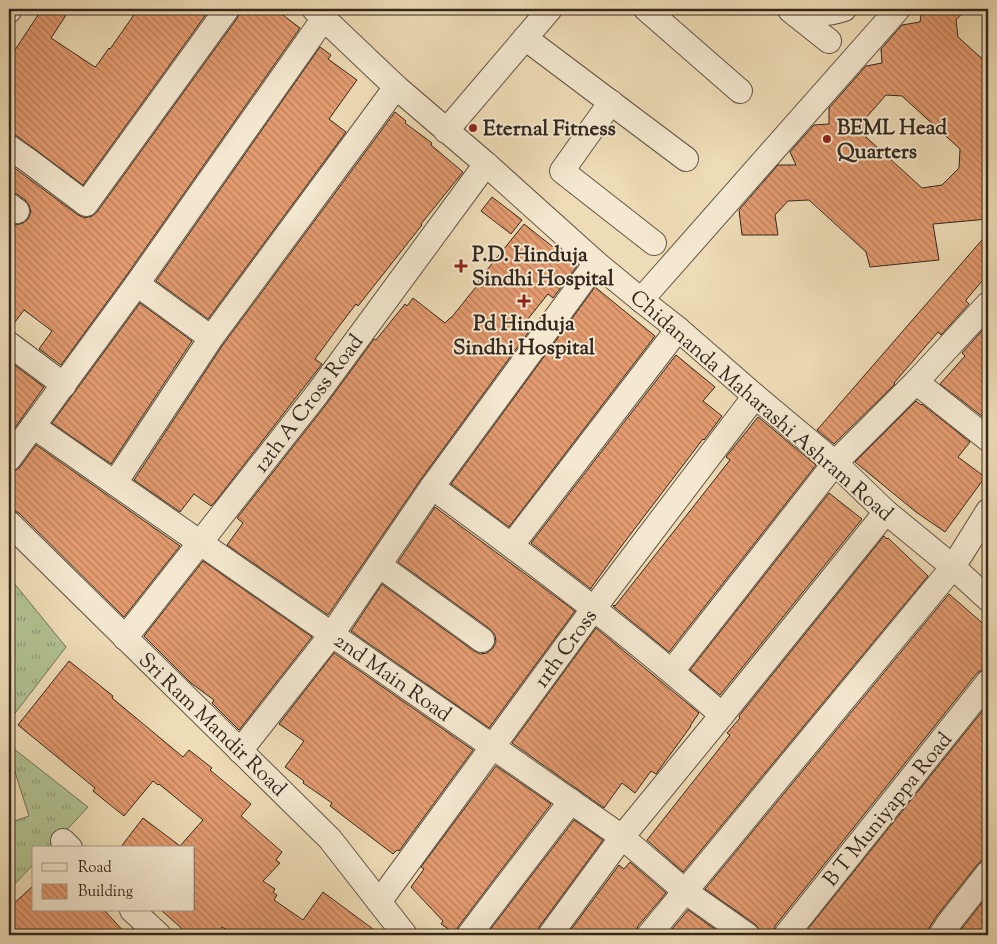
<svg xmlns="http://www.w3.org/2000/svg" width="997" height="944" font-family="'Sorts Mill Goudy',serif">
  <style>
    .grass { fill: url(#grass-tufts); stroke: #727559 }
    .building { fill: url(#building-back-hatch); stroke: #33281f; fill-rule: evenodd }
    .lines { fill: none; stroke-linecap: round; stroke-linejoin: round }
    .minor-casing { stroke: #625545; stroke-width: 26 }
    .minor { stroke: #f4e8d0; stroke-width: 24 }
    .poi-dot { fill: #8f2418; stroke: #f4e8d0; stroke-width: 2 }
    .labels { text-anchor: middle; stroke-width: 4; stroke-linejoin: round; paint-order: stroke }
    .poi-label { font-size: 21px; font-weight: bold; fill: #33281f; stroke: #f4e8d0; text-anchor: start }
    .street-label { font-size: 21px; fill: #33281f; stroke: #f4e8d0 }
  </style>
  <defs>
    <pattern id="grass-tufts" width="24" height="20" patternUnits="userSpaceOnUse" patternTransform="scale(1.25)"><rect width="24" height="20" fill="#b2c293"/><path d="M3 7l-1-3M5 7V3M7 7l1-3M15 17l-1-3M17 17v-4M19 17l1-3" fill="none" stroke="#919e77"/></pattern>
    <pattern id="building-back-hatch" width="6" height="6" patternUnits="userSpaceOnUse" patternTransform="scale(1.25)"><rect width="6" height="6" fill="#e49b70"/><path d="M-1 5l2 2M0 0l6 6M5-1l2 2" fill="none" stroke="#b97e5b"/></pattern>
  </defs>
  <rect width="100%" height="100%" fill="#eedcb6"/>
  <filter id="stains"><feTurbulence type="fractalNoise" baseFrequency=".004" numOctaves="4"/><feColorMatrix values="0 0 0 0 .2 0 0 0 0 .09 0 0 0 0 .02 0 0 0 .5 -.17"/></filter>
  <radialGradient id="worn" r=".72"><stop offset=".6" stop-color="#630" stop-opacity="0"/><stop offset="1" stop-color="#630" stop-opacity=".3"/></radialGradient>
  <!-- grass -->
  <g class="grass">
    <path d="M 9,577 L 66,647 L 9,721 Z"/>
    <path d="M 9,745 L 88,807 L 50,848 L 34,848 L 34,864 L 9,890 L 9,823 L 29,816 L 9,753 Z"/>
  </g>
  <!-- building -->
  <g class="building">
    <path d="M 42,9 L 70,9 L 51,38 L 95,67 L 97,65 L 109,48 L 110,49 L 138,9 L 210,9 L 83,185 L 17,136 L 9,133 L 9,59 Z"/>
    <path d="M 240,9 L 275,9 L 300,28 L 126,276 L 61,365 L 39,349 L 52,331 L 24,310 L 9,330 L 9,222 L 16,225 L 23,223 L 28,219 L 31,212 L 29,205 L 25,200 L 17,194 L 9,192 L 9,164 L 78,215 L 85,218 L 92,216 L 97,212 L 238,17 Z"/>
    <path d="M 922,9 L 966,9 L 956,20 L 958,37 L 988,64 L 988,219 L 933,224 L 939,260 L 870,267 L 866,252 L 809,200 L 788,201 L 775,215 L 778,235 L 742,235 L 739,210 L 778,165 L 796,165 L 790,152 L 814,125 L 829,124 L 829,108 L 866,66 L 882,63 L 881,49 L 902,25 L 920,22 ZM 886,95 L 902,96 L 960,149 L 959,168 L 942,185 L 922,188 L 866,137 L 864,120 Z"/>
    <path d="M 320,47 L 331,55 L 328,59 L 357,80 L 329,119 L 346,132 L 208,319 L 156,281 Z"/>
    <path d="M 395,112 L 406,121 L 405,123 L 432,143 L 431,145 L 463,172 L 421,224 L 422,225 L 358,306 L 356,304 L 337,329 L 315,359 L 322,364 L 215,502 L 211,506 L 194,494 L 180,512 L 134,480 L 222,346 Z"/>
    <path d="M 492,197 L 522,220 L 511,234 L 481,211 Z"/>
    <path d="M 524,224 L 577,266 L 553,298 L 548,294 L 523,325 L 530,330 L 421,479 L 328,615 L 227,545 L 243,523 L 237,518 L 328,402 L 374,339 L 376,340 L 405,304 L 407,306 L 413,298 L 445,323 L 450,318 L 451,318 L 480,282 L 478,281 Z"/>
    <path d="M 988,233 L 988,274 L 966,300 L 966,301 L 969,304 L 941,335 L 938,332 L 894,383 L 895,384 L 834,444 L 817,430 Z"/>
    <path d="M 595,287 L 655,336 L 509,527 L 451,484 Z"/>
    <path d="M 140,303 L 192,341 L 111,464 L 52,423 Z"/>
    <path d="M 988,324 L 988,419 L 987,420 L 940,384 L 965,356 L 962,353 Z"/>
    <path d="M 676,355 L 715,387 L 703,401 L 722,416 L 704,440 L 703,439 L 617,552 L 591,588 L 591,589 L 531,543 Z"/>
    <path d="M 9,361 L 44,387 L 9,436 Z"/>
    <path d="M 916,401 L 921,405 L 922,404 L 970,442 L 958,457 L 985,477 L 945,532 L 916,512 L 855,462 Z"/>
    <path d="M 758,417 L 816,465 L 669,652 L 613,606 L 614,605 L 615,606 L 697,502 L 730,460 L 726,457 Z"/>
    <path d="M 36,445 L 180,546 L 124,617 L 19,513 L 13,510 L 9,510 L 9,473 L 15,471 L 20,467 Z"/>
    <path d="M 829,493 L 862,519 L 720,695 L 690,670 Z"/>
    <path d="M 435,507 L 575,611 L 489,728 L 351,631 L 382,584 L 474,651 L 480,654 L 487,653 L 493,648 L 496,642 L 495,635 L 490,629 L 398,562 Z"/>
    <path d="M 884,536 L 887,539 L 888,538 L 928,576 L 683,872 L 647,840 L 730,735 L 727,733 L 740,718 L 739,716 Z"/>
    <path d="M 203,561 L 312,637 L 239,730 L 212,703 L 214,700 L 191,683 L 144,636 Z"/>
    <path d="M 949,594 L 988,628 L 988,669 L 983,669 L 977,673 L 775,926 L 773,935 L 761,935 L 759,929 L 755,924 L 705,889 Z"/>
    <path d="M 596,628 L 699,713 L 690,726 L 691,726 L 656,774 L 651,771 L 635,793 L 622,783 L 604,808 L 512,743 Z"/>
    <path d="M 334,653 L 473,750 L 399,851 L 397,850 L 393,854 L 330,806 L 332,803 L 303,783 L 304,781 L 285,767 L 304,741 L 279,724 Z"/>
    <path d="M 69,661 L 113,696 L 112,698 L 183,757 L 189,750 L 212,768 L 210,770 L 251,804 L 241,816 L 282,852 L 276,860 L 280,863 L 263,881 L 275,889 L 273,892 L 277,895 L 274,900 L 303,920 L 323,892 L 381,935 L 235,935 L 222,927 L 216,935 L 189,935 L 161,910 L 194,910 L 194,848 L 120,848 L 143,818 L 180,846 L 203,820 L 159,784 L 158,785 L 153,781 L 124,816 L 93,791 L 95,788 L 18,725 Z"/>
    <path d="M 988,704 L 988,860 L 982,860 L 977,865 L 936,917 L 929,928 L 927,935 L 803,935 Z"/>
    <path d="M 496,766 L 551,804 L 458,927 L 455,934 L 441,924 L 443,921 L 411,887 L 424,869 L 421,867 Z"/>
    <path d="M 574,820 L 603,840 L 539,927 L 537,935 L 486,935 Z"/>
    <path d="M 630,862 L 666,893 L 638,926 L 636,932 L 636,935 L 567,935 L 619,865 L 624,869 Z"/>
    <path d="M 34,885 L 34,910 L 104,910 L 127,935 L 9,935 L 9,908 Z"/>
    <path d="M 988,895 L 988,935 L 957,935 L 959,932 Z"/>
    <path d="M 688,910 L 723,935 L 667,935 Z"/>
  </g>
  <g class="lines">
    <!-- minor casing -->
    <g class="minor-casing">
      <g id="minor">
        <path d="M 314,9 L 396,87 L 486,164 L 596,263 L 641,300 L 678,329 L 755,396 L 835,463 L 886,512 L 953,567 L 988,599"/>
        <path d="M 646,9 L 740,91"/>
        <path d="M 790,9 C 809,13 825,16 844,9"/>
        <path d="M 790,10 L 829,41"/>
        <path d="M 9,11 L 10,9"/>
        <path d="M 525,38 L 686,159"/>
        <path d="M 611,102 L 562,171 L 654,243"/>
        <path d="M 446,131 L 550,9"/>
        <path d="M 9,147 L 29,161 L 86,204 L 227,9"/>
        <path d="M 9,205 L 17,211"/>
        <path d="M 137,284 L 211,338"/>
        <path d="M 641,300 L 898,9"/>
        <path d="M 9,344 L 64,385"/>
        <path d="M 916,382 L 988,439"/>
        <path d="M 33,426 L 622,837 L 686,892 L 747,935"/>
        <path d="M 9,459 L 137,284 L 324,18"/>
        <path d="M 115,483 L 211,338 L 396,87"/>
        <path d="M 432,487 C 532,560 630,634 722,715"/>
        <path d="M 9,523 L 330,839 L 405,935"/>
        <path d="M 512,545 L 678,329"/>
        <path d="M 379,565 L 482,640"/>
        <path d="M 125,638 L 317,394 L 486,164"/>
        <path d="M 672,671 L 835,463 L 916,382 L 988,304"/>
        <path d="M 240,751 L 332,634 L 432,487 L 596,263"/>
        <path d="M 63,841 L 70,848"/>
        <path d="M 379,902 L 594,608 L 755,396"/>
        <path d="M 132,910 L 159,935"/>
        <path d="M 469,935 L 571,801"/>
        <path d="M 550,935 L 622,837 L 722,715 L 886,512"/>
        <path d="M 649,935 L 953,567 L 988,511"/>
        <path d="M 786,935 L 988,682"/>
        <path d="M 941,935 L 948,924 L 988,873"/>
      </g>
    </g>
    <!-- minor -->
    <use href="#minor" class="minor"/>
  </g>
  <!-- markers -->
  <g class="poi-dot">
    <circle cx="473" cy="128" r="5"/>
    <circle cx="827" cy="139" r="5"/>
    <path d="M458.5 258.5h5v5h5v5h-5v5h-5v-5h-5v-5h5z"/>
    <path d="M521.5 293.5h5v5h5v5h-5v5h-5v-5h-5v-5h5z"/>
  </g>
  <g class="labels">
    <!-- poi labels -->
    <g class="poi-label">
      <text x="837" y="134">BEML Head<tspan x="837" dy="24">Quarters</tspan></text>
      <text x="483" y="135">Eternal Fitness</text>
      <text x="472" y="261">P.D. Hinduja<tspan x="472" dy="24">Sindhi Hospital</tspan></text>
      <text x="524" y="330" text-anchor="middle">Pd Hinduja<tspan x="524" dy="24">Sindhi Hospital</tspan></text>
    </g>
    <!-- street labels -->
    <g class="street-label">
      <text transform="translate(308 403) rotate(-53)" y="7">12th A Cross Road</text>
      <text transform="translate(762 405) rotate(41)" y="7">Chidananda Maharashi Ashram Road</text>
      <text transform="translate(565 648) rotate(-54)" y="7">11th Cross</text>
      <text transform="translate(393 677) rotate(35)" y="7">2nd Main Road</text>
      <text transform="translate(213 724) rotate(44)" y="7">Sri Ram Mandir Road</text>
      <text transform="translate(887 809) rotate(-51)" y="7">B T Muniyappa Road</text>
    </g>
  </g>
  <!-- margin -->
  <rect width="997" height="944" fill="none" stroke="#eedcb6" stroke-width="30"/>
  <rect x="10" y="10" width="977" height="924" fill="none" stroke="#33281f" stroke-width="2.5"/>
  <rect x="15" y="15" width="967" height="914" fill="none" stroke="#33281f"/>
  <!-- legend -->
  <rect x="32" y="846" width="162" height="65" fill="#f4e8d0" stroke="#a79b89"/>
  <rect x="42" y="863" width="25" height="8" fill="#f4e8d0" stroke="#a79b89"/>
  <text x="78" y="872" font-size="15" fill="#33281f">Road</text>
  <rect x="42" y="884" width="25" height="15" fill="url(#building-back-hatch)" stroke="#a79b89"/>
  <text x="78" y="896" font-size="15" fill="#33281f">Building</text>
  <rect width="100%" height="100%" filter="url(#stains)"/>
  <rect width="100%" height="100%" fill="url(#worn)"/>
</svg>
